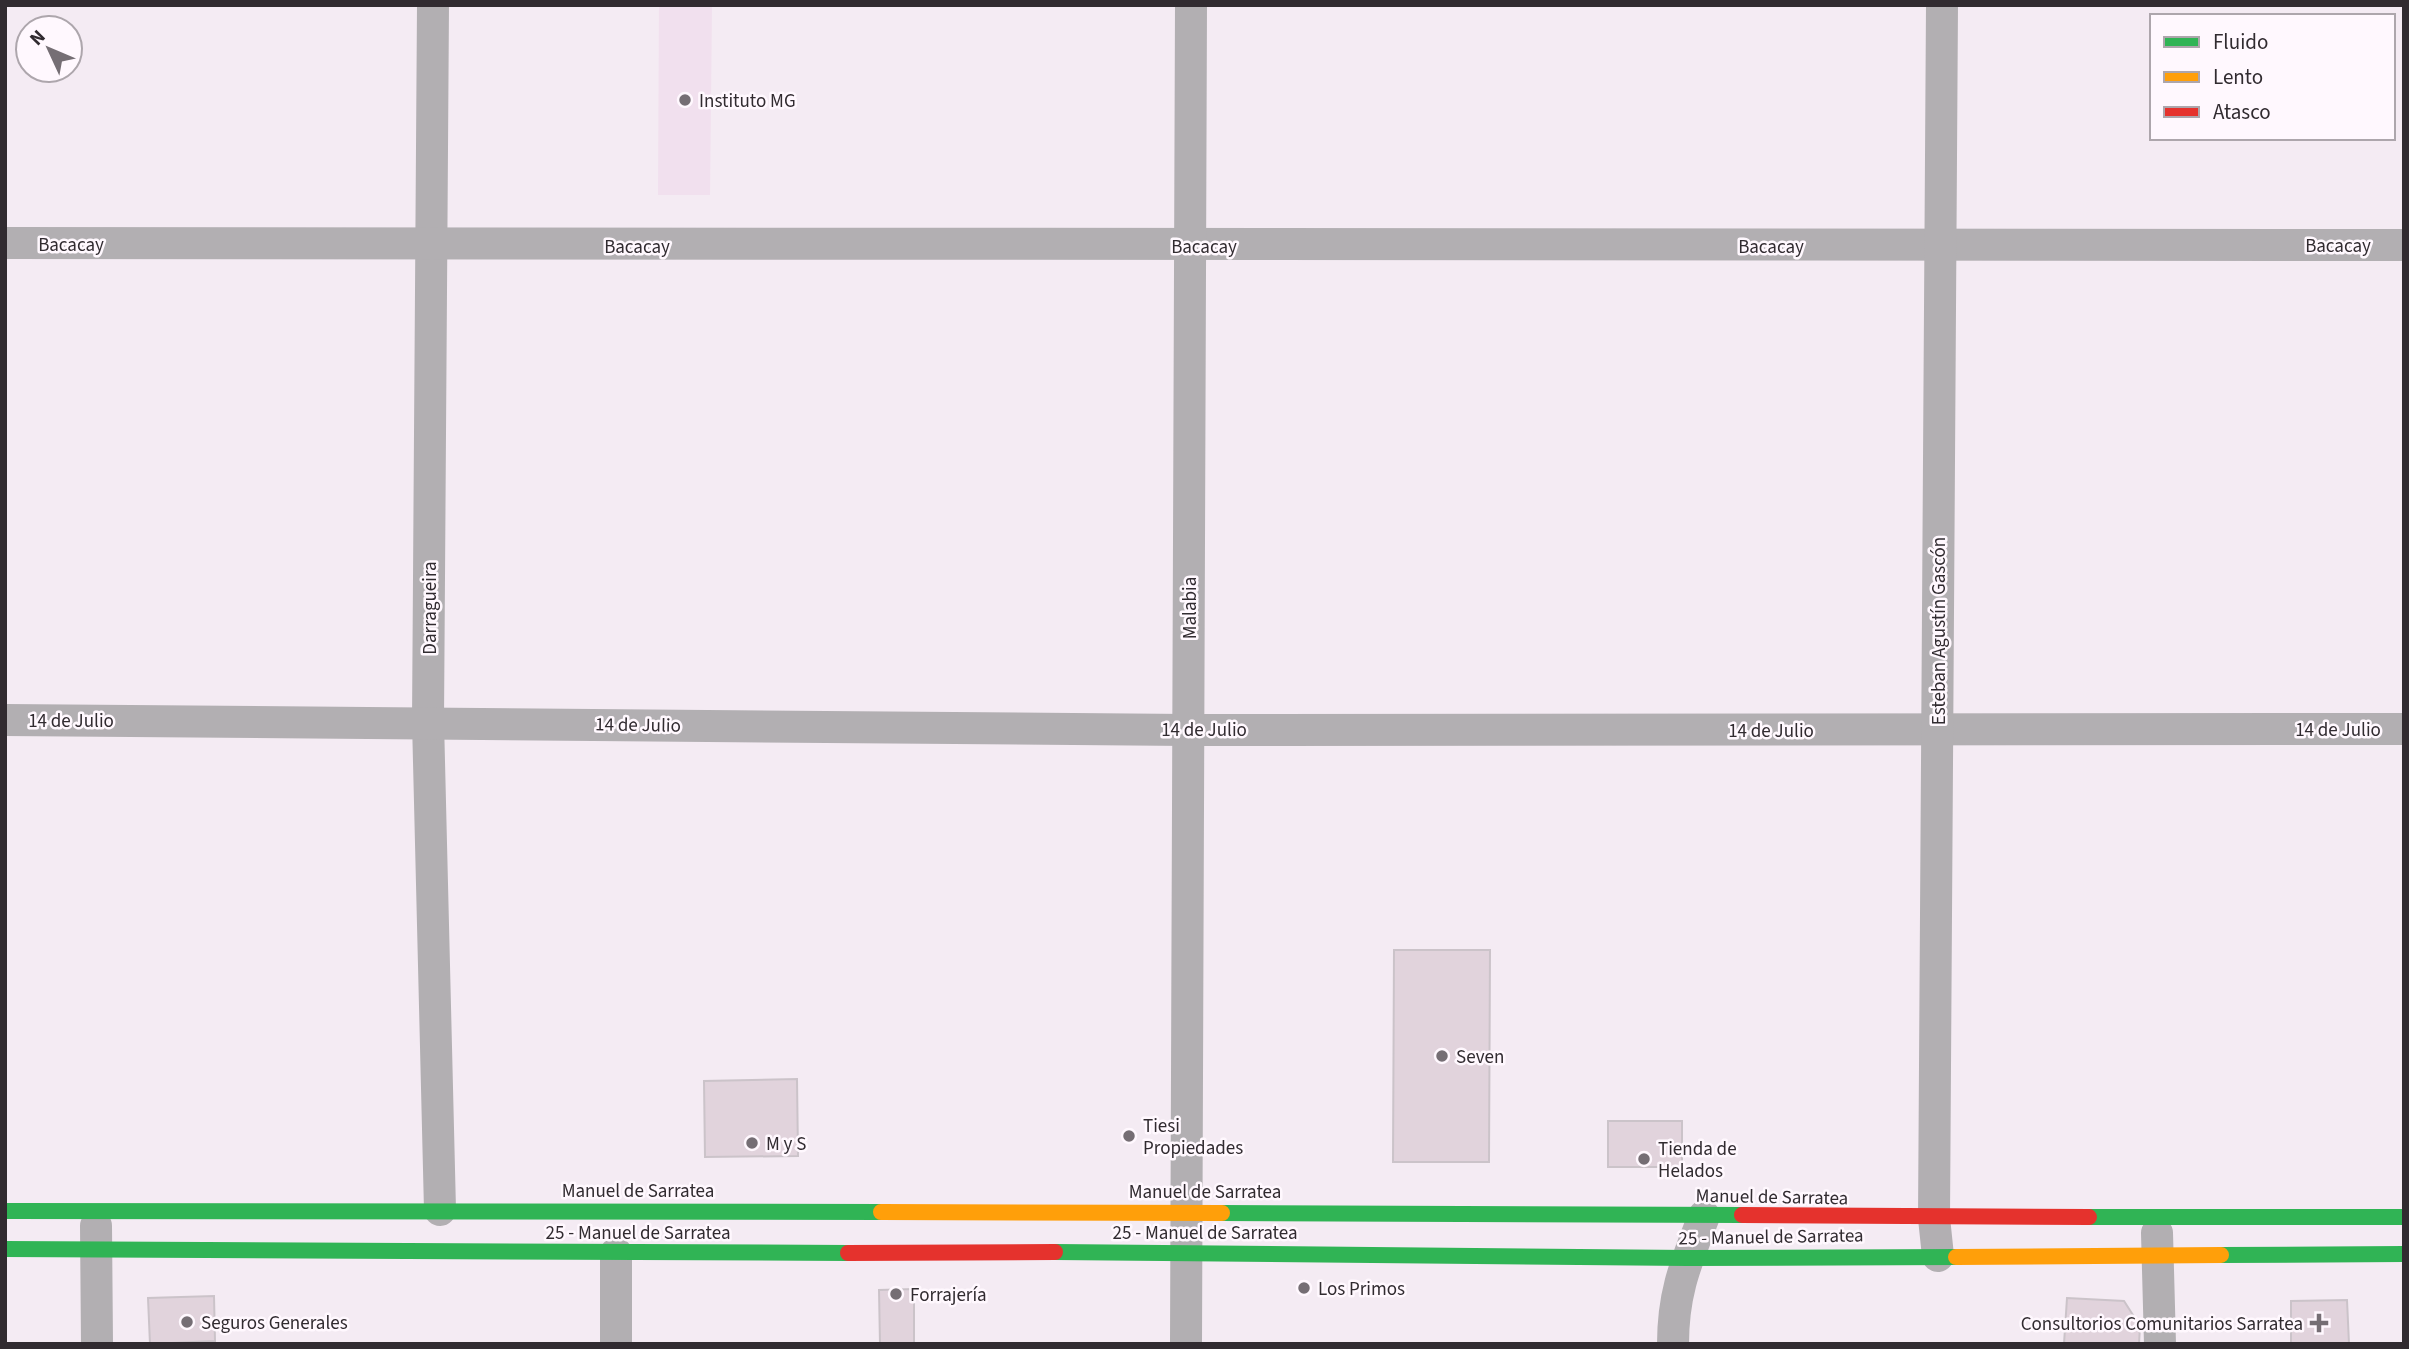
<svg xmlns="http://www.w3.org/2000/svg" width="2409" height="1349" font-family="'Source Sans 3',sans-serif">
  <style>
    .built { fill: #f1e0ee }
    .building { fill: #e1d3dc; stroke: #cbc3c9; stroke-width: 2 }
    .lines { fill: none; stroke-linecap: round; stroke-linejoin: round }
    .street { stroke: #b2afb2; stroke-width: 32 }
    .fast { stroke: #30b455; stroke-width: 16 }
    .slow { stroke: #ff9f0a; stroke-width: 16 }
    .jam { stroke: #e5322d; stroke-width: 16 }
    .poi-dot { fill: #756e74; stroke: #fff8fe; stroke-width: 2.5 }
    .labels { text-anchor: middle; stroke-width: 5; stroke-linejoin: round; paint-order: stroke }
    .poi-label { font-size: 19px; fill: #312b30; stroke: #fff8fe; text-anchor: start }
    .street-label { font-size: 19px; fill: #312b30; stroke: #fff8fe }
  </style>
  <rect width="100%" height="100%" fill="#f4ebf3"/>
  <!-- built -->
  <path class="built" d="M 659,5 L 712,5 L 710,195 L 658,195 Z"/>
  <!-- building -->
  <g class="building">
    <path d="M 1394,950 L 1490,950 L 1489,1162 L 1393,1162 Z"/>
    <path d="M 797,1079 L 798,1156 L 705,1157 L 704,1081 Z"/>
    <rect x="1608" y="1121" width="74" height="46"/>
    <path d="M 914,1289 L 914,1344 L 880,1344 L 879,1290 Z"/>
    <path d="M 214,1296 L 215,1341 L 150,1344 L 148,1298 Z"/>
    <path d="M 2067,1298 L 2124,1301 L 2140,1326 L 2139,1344 L 2064,1344 Z"/>
    <path d="M 2347,1300 L 2349,1344 L 2291,1344 L 2291,1301 Z"/>
  </g>
  <g class="lines">
    <!-- street -->
    <g class="street">
      <path d="M 433,5 L 428,721 L 440,1210"/>
      <path d="M 5,243 L 2404,245"/>
      <path d="M 5,720 L 1188,730 L 2404,729"/>
      <path d="M 96,1226 L 97,1344"/>
      <path d="M 2157,1233 L 2160,1344"/>
      <path d="M 616,1253 L 616,1344"/>
      <path d="M 1938,1256 L 1934,1218 L 1942,5"/>
      <path d="M 1186,1344 L 1191,5"/>
      <path d="M 1673,1344 C 1673,1292 1686,1263 1704,1216"/>
    </g>
    <!-- fast -->
    <g class="fast">
      <path d="M 5,1211 L 881,1212"/>
      <path d="M 1222,1213 L 1742,1215"/>
      <path d="M 2089,1217 L 2404,1217"/>
      <path d="M 5,1249 L 848,1253"/>
      <path d="M 1055,1252 L 1688,1258 L 1956,1257"/>
      <path d="M 2221,1255 L 2404,1254"/>
    </g>
    <!-- slow -->
    <g class="slow">
      <path d="M 881,1212 L 1222,1213"/>
      <path d="M 1956,1257 L 2221,1255"/>
    </g>
    <!-- jam -->
    <g class="jam">
      <path d="M 1742,1215 L 2089,1217"/>
      <path d="M 848,1253 L 1055,1252"/>
    </g>
  </g>
  <!-- markers -->
  <g class="poi-dot">
    <circle cx="685" cy="100" r="7"/>
    <circle cx="1442" cy="1056" r="7"/>
    <circle cx="1129" cy="1136" r="7"/>
    <circle cx="752" cy="1143" r="7"/>
    <circle cx="1644" cy="1159" r="7"/>
    <circle cx="1304" cy="1288" r="7"/>
    <circle cx="896" cy="1294" r="7"/>
    <circle cx="187" cy="1322" r="7"/>
    <path d="M2315.5 1312.5h7v7h7v7h-7v7h-7v-7h-7v-7h7z"/>
  </g>
  <g class="labels">
    <!-- poi labels -->
    <g class="poi-label">
      <text x="699" y="107">Instituto MG</text>
      <text x="1456" y="1063">Seven</text>
      <text x="1143" y="1132">Tiesi<tspan x="1143" dy="22">Propiedades</tspan></text>
      <text x="766" y="1150">M y S</text>
      <text x="1658" y="1155">Tienda de<tspan x="1658" dy="22">Helados</tspan></text>
      <text x="1318" y="1295">Los Primos</text>
      <text x="910" y="1301">Forrajería</text>
      <text x="201" y="1329">Seguros Generales</text>
      <text x="2303" y="1330" text-anchor="end">Consultorios Comunitarios Sarratea</text>
    </g>
    <!-- street labels -->
    <g class="street-label">
      <text x="71" y="251">Bacacay</text>
      <text x="2338" y="252">Bacacay</text>
      <text x="637" y="253">Bacacay</text>
      <text x="1204" y="253">Bacacay</text>
      <text x="1771" y="253">Bacacay</text>
      <text transform="translate(429 608) rotate(-90)" y="7">Darragueira</text>
      <text transform="translate(1189 608) rotate(-90)" y="7">Malabia</text>
      <text transform="translate(1938 631) rotate(-90)" y="7">Esteban Agustín Gascón</text>
      <text x="71" y="727">14 de Julio</text>
      <text transform="translate(638 724) rotate(1)" y="7">14 de Julio</text>
      <text x="1204" y="736">14 de Julio</text>
      <text x="2338" y="736">14 de Julio</text>
      <text x="1771" y="737">14 de Julio</text>
      <text x="638" y="1197">Manuel de Sarratea</text>
      <text x="1205" y="1198">Manuel de Sarratea</text>
      <text transform="translate(1772 1196) rotate(1)" y="7">Manuel de Sarratea</text>
      <text x="638" y="1239">25 - Manuel de Sarratea</text>
      <text x="1205" y="1239">25 - Manuel de Sarratea</text>
      <text transform="translate(1771 1236) rotate(-1)" y="7">25 - Manuel de Sarratea</text>
    </g>
  </g>
  <!-- border -->
  <rect width="2409" height="1349" fill="none" stroke="#312b30" stroke-width="14"/>
  <!-- legend -->
  <rect x="2150" y="14" width="245" height="126" fill="#fff8fe" stroke="#ada6ac" stroke-width="2"/>
  <rect x="2164" y="37" width="35" height="10" fill="#30b455" stroke="#ada6ac" stroke-width="2"/>
  <text x="2213" y="49" font-size="21" fill="#312b30">Fluido</text>
  <rect x="2164" y="72" width="35" height="10" fill="#ff9f0a" stroke="#ada6ac" stroke-width="2"/>
  <text x="2213" y="84" font-size="21" fill="#312b30">Lento</text>
  <rect x="2164" y="107" width="35" height="10" fill="#e5322d" stroke="#ada6ac" stroke-width="2"/>
  <text x="2213" y="119" font-size="21" fill="#312b30">Atasco</text>
  <!-- north arrow -->
  <g transform="translate(49 49) rotate(314)"><circle r="33" fill="#fff8fe" stroke="#ada6ac" stroke-width="2"/>
  <path d="M0-5L12 26L0 18L-12 26Z" fill="#756e74"/>
  <text y="-10" font-size="19" font-weight="bold" text-anchor="middle" fill="#312b30">N</text>
  </g>
</svg>
